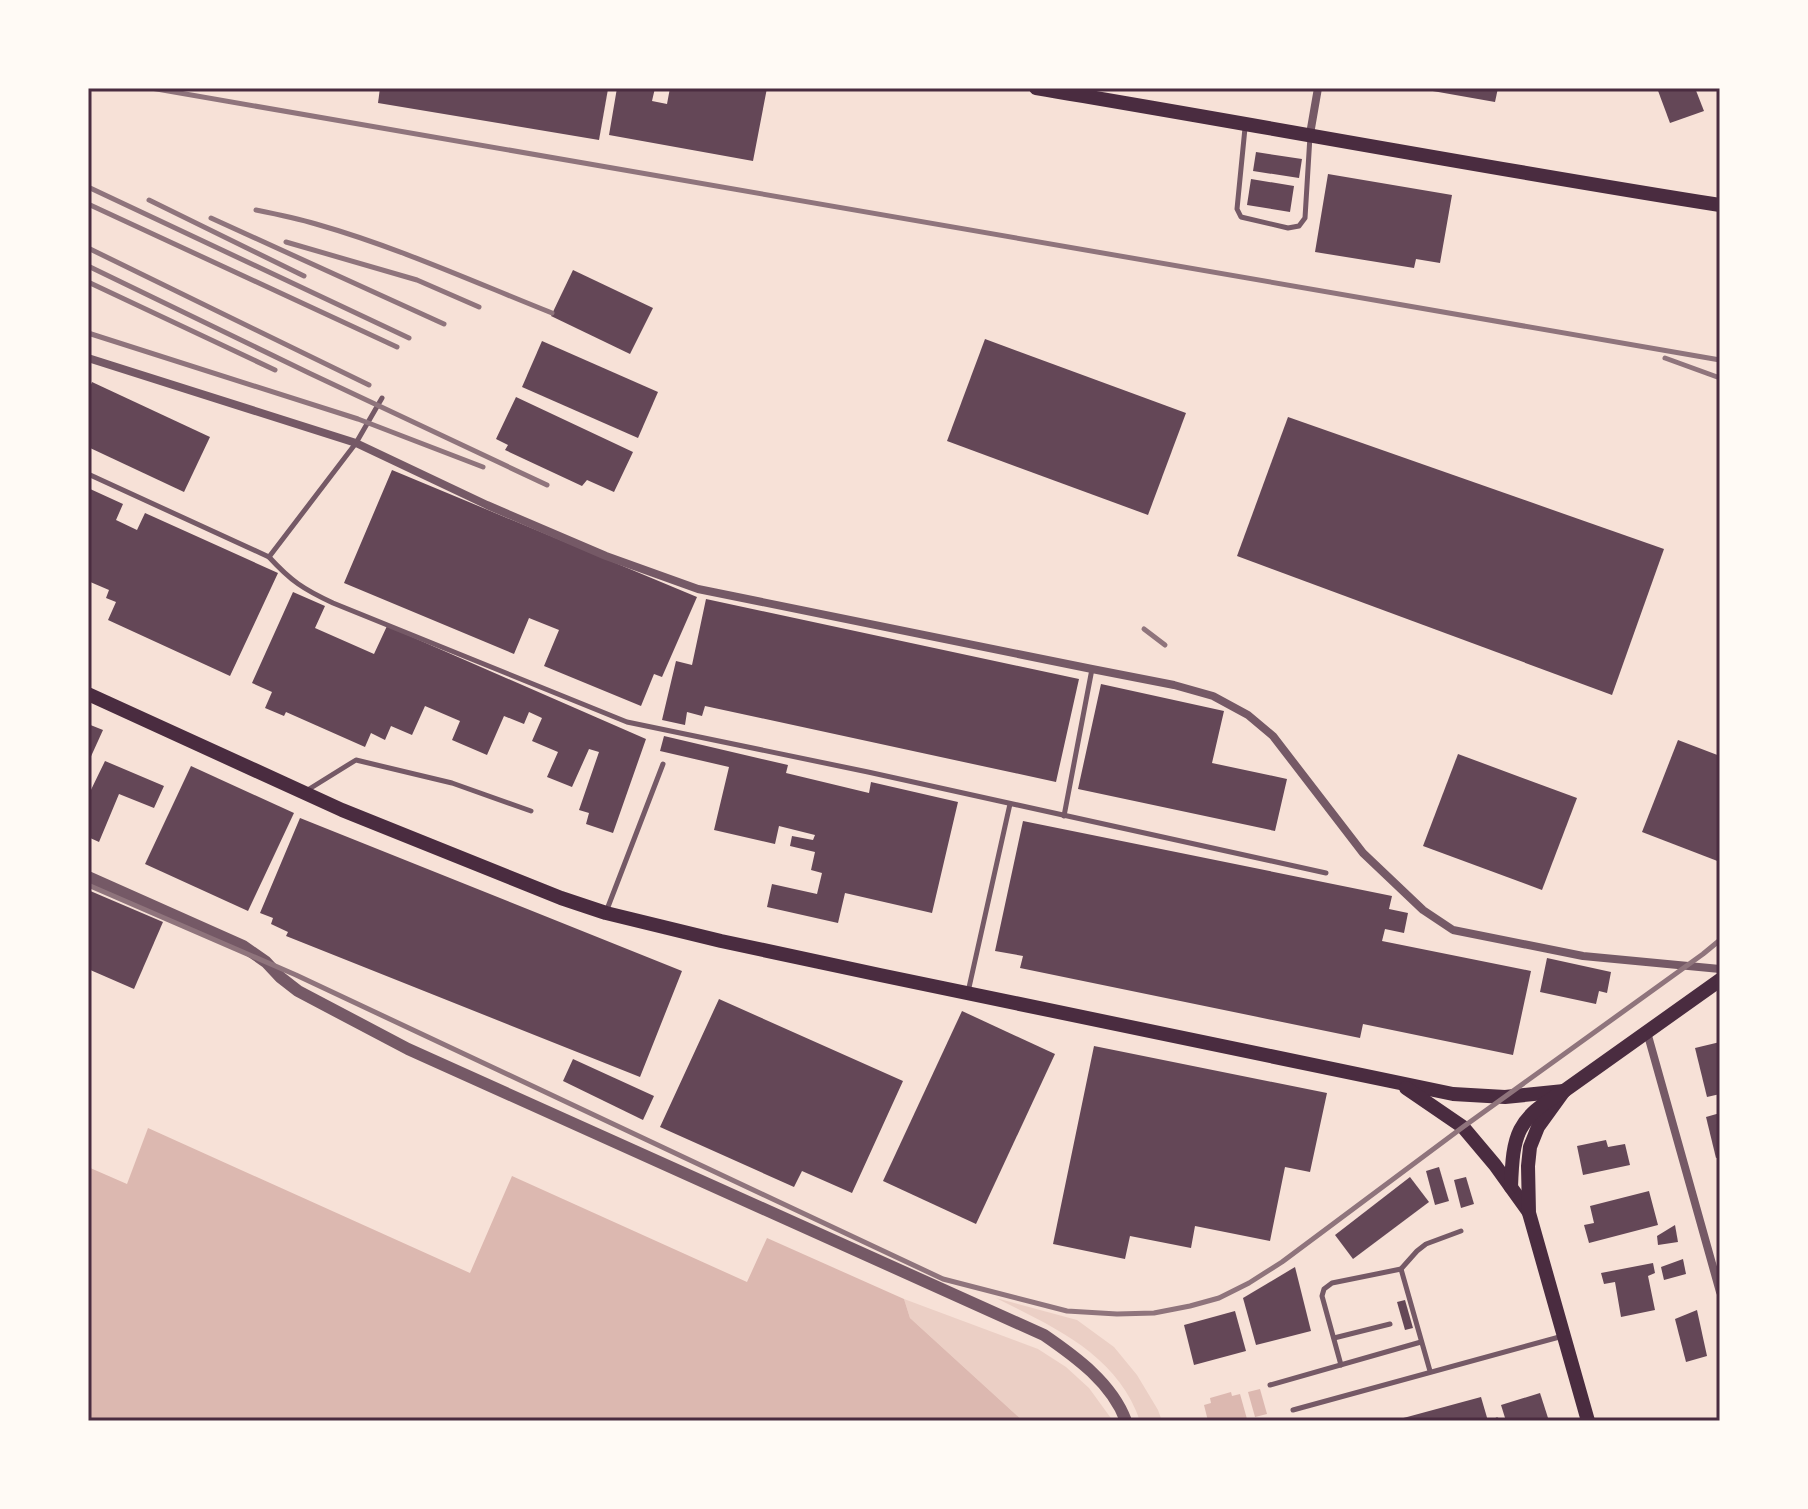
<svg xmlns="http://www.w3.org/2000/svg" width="1808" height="1509" font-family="Overpass,sans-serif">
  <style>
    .green { fill: #ebcfc5 }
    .water { fill: #dcb8b0 }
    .building { fill: #644757 }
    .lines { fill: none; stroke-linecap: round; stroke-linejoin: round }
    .service { stroke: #755966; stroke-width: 5 }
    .minor { stroke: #755966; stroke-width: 8 }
    .tertiary { stroke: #755966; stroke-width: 12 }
    .secondary { stroke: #4a2c40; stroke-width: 14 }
    .rail { stroke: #8f747c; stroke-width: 5 }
    .neatline { fill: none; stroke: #4a2c40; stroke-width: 3 }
  </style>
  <rect width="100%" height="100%" fill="#f7e1d7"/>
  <!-- green -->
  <g class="green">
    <path d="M 996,1298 L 1077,1320 L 1114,1347 L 1137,1375 L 1158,1410 L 1162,1421 L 1140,1421 C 1118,1355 1054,1327 996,1298 Z"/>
    <path d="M 904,1299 L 1038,1349 L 1066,1367 L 1089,1388 L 1113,1421 L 1023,1421 L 910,1318 Z"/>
  </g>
  <!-- water -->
  <g class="water">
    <path d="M 148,1128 L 470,1273 L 512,1176 L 747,1282 L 767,1238 L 904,1299 L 910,1318 L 1023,1421 L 88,1421 L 88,1167 L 127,1184 Z"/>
    <path d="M 1260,1389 L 1267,1414 L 1255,1417 L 1248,1392 Z"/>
    <path d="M 1231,1392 L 1232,1396 L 1240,1394 L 1247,1419 L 1208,1421 L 1204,1405 L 1211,1403 L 1210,1398 Z"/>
  </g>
  <!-- building -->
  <g class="building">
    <path d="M 380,88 L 605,88 L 608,89 L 599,140 L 378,103 Z"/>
    <path d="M 617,88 L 655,88 L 652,101 L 667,104 L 670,88 L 767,88 L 753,161 L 609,135 Z"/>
    <path d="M 1427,88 L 1498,88 L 1495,102 L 1427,90 Z"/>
    <path d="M 1657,88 L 1695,88 L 1704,111 L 1670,123 Z"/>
    <path d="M 1256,152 L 1302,159 L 1299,178 L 1253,171 Z"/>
    <path d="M 1328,174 L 1452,195 L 1440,263 L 1416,259 L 1414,268 L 1315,252 Z"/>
    <path d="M 1251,179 L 1294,186 L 1290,212 L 1247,205 Z"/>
    <path d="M 573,270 L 653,308 L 630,354 L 551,316 Z"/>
    <path d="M 985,339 L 1186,413 L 1148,515 L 947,441 Z"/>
    <path d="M 542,341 L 658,392 L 638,438 L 522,387 Z"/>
    <path d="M 92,382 L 210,437 L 184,492 L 88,447 L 88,391 Z"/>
    <path d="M 516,397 L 633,452 L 614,492 L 587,480 L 582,486 L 505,450 L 508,445 L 496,439 Z"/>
    <path d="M 1288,417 L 1664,549 L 1612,695 L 1237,556 Z"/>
    <path d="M 392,470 L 697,597 L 662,677 L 654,674 L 641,706 L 544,666 L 559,630 L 529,618 L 514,654 L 344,583 Z"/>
    <path d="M 88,488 L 123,504 L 116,520 L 137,530 L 145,513 L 278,573 L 230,676 L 108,620 L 116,602 L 106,598 L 109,590 L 88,581 Z"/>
    <path d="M 293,592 L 325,606 L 315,628 L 374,654 L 387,626 L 646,739 L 613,833 L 586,824 L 589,813 L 579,810 L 599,752 L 589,749 L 572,787 L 547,777 L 558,752 L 532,741 L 542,718 L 529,712 L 524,724 L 504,716 L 487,755 L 452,740 L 460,721 L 425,706 L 412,735 L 391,726 L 385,740 L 371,733 L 365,747 L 286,712 L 284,716 L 265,708 L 272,692 L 252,683 Z"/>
    <path d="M 706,599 L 1079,679 L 1056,782 L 705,706 L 702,716 L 687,712 L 685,725 L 662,720 L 676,661 L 692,665 Z"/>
    <path d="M 1101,684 L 1224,711 L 1212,763 L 1287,779 L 1275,831 L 1078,789 Z"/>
    <path d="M 88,724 L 103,730 L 88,763 Z"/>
    <path d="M 664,736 L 788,765 L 786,773 L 869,793 L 871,782 L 958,802 L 932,913 L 845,893 L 838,923 L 767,907 L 772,884 L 817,894 L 822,873 L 811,870 L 815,852 L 790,846 L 792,836 L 813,840 L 815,835 L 779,826 L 775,844 L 714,830 L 729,767 L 660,751 Z"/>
    <path d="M 1678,740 L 1720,756 L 1720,862 L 1642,832 Z"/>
    <path d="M 1458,754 L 1577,798 L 1542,890 L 1423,846 Z"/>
    <path d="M 105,761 L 164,786 L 154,808 L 119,794 L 99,842 L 88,837 L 88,810 L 91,804 L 88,802 L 88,796 Z"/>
    <path d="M 191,766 L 294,813 L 248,911 L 145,864 Z"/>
    <path d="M 300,818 L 682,971 L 640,1077 L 286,936 L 288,932 L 271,924 L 273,918 L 260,913 Z"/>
    <path d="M 1023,821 L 1392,896 L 1389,909 L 1408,913 L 1404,933 L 1385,929 L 1382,941 L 1531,971 L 1513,1055 L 1363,1024 L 1360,1038 L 1020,968 L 1023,956 L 995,951 Z"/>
    <path d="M 88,890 L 163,922 L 134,989 L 88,969 Z"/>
    <path d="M 1547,958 L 1611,972 L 1607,993 L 1599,991 L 1596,1004 L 1540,992 Z"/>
    <path d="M 719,999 L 903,1081 L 852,1193 L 802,1171 L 794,1187 L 660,1127 Z"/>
    <path d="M 962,1011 L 1055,1054 L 976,1224 L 883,1181 Z"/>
    <path d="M 1720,1042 L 1720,1094 L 1707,1097 L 1695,1048 Z"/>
    <path d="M 1094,1046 L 1327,1093 L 1310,1172 L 1285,1167 L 1270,1241 L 1195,1226 L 1191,1248 L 1130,1236 L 1125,1259 L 1053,1244 Z"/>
    <path d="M 573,1059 L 654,1096 L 643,1120 L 563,1081 Z"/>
    <path d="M 1720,1113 L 1720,1157 L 1716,1158 L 1706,1117 Z"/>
    <path d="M 1606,1140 L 1608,1147 L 1625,1144 L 1630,1165 L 1583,1175 L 1577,1146 Z"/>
    <path d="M 1439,1167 L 1449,1201 L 1435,1205 L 1426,1171 Z"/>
    <path d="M 1410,1177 L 1429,1202 L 1353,1259 L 1335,1235 Z"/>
    <path d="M 1466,1177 L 1474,1204 L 1461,1208 L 1454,1180 Z"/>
    <path d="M 1649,1191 L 1658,1225 L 1589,1243 L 1584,1225 L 1594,1223 L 1590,1206 Z"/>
    <path d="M 1675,1225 L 1678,1242 L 1658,1245 L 1657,1236 Z"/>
    <path d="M 1683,1259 L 1686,1274 L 1664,1280 L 1661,1267 Z"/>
    <path d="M 1653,1263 L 1655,1273 L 1648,1276 L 1655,1310 L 1621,1317 L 1615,1282 L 1604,1284 L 1601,1273 Z"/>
    <path d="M 1295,1267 L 1311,1331 L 1256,1345 L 1243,1298 Z"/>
    <path d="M 1405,1300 L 1413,1328 L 1405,1330 L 1397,1302 Z"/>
    <path d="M 1697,1310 L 1707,1356 L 1686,1362 L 1675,1319 Z"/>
    <path d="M 1235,1311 L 1246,1351 L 1194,1365 L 1184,1325 Z"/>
    <path d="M 1540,1393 L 1549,1421 L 1506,1421 L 1501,1405 Z"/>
    <path d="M 1481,1397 L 1488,1421 L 1396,1421 L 1396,1420 Z"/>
  </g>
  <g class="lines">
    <!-- service -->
    <g class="service">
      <path d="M 1245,128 L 1237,209 L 1241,217 L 1288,228 L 1299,226 L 1305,218 L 1310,136"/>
      <path d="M 88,474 L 269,557 C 291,581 303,589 333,603 L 627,722 L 868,772 L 1326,873"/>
      <path d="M 269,557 L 356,443 L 382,398"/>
      <path d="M 306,791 L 356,760 L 452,783 L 531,811"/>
      <path d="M 1064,816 L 1092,669"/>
      <path d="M 606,912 L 663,764"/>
      <path d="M 968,992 L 1010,804"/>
      <path d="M 1401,1269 L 1430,1371"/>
      <path d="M 1334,1338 L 1390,1324"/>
      <path d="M 1341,1365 L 1322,1296 L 1324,1289 L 1332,1283 L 1401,1269 L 1417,1251 L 1426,1244 L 1461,1231"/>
      <path d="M 1270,1385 L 1421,1342"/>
      <path d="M 1293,1410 L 1563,1336"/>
      <path d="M 1497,1420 L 1498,1421"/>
    </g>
    <!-- minor -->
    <g class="minor">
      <path d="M 1310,134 L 1318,88"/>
      <path d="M 88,358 L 356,443 L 487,505 L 606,556 L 698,589 L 1092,669 L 1174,685 L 1213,696 L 1248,715 L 1273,736 L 1363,853 L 1423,910 L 1453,930 L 1583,956 L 1720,969"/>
      <path d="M 1647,1032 L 1720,1292"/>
    </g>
    <!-- tertiary -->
    <path class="tertiary" d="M 88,877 L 243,946 L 266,962 L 280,977 L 298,991 L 408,1049 L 1044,1335 C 1076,1357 1112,1383 1126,1421"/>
    <!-- secondary -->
    <g class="secondary">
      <path d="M 1036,88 C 1264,126 1491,169 1720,205"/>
      <path d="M 88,694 L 342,810 L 561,898 L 606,913 L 721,941 L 880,975 L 1453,1094 L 1505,1097 L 1564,1091"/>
      <path d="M 1406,1088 L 1463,1127 L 1495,1165 L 1528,1211"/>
      <path d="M 1564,1091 L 1538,1127 L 1530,1147 L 1528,1166 L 1529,1213 L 1588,1421"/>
      <path d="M 1511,1187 C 1513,1134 1516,1119 1564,1091 L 1720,980"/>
    </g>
    <!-- rail -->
    <g class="rail">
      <path d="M 151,88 L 1720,360"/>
      <path d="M 88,187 L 409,338"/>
      <path d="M 149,200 L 304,276"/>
      <path d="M 88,204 L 397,347"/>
      <path d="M 256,210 C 276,214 296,218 316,224 C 397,247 474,282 552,313"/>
      <path d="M 211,218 L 444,324"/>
      <path d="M 286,242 L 417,280 L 479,307"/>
      <path d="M 88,248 L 369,385"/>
      <path d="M 88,266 L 309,373 L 547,485"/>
      <path d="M 88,282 L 275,370"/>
      <path d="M 88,333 L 358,419 L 483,467"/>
      <path d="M 1665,358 L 1720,378"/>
      <path d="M 1144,629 L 1165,645"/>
      <path d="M 88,885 L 296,975 L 943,1279 L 1067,1311 L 1117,1314 L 1154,1313 L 1190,1306 L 1219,1298 L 1249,1283 L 1282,1262 L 1463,1127 L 1703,954 L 1720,940"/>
    </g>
  </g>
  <!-- border -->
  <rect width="1808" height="1509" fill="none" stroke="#fffaf5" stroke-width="180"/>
  <rect x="90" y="90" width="1628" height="1329" class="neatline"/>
</svg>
